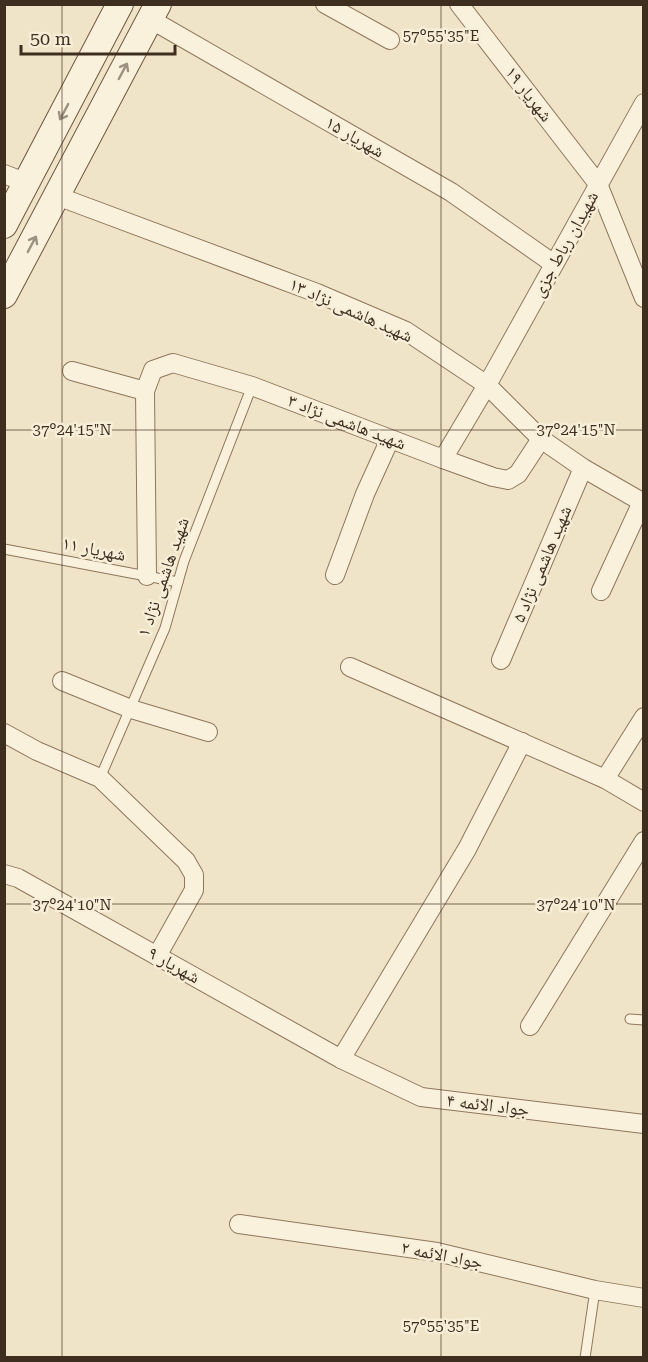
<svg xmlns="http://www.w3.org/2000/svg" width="648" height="1362" font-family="'Roboto Serif','Noto Naskh Arabic',serif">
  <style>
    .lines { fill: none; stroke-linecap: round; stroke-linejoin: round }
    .service-casing { stroke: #8d765c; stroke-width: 11 }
    .minor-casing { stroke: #8d765c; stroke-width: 20 }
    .secondary-casing { stroke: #6f573f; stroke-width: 28 }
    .service { stroke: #faf1dc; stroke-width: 9 }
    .minor { stroke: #faf1dc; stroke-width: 18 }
    .secondary { stroke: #faf1dc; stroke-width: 26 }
    .oneway { stroke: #9c907e }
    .ticks { fill: none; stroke: #3d2e20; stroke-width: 1.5; stroke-opacity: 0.45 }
    .labels { text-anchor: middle; stroke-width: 5; stroke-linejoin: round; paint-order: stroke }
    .street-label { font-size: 18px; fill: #3d2e20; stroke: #f7eed8 }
    .ticks-label { font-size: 15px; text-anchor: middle; fill: #3d2e20; stroke: #f7eed8; stroke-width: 5; stroke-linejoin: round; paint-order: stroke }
  </style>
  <rect width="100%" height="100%" fill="#f0e4c8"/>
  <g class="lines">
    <!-- service casing -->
    <g class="service-casing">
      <g id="service">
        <path d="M 4,549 L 178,582"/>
        <path d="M 100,778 L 165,628 L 184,561 L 252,386"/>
        <path d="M 630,1019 L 644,1020"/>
        <path d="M 585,1358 L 595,1290"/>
      </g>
    </g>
    <!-- minor casing -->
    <g class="minor-casing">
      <g id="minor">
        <path d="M 325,4 L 390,40"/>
        <path d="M 459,4 L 598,184 L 644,298"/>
        <path d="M 150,19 L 451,192 L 554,264"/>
        <path d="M 4,174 L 27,183"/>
        <path d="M 57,196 L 317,293 L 406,331 L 487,385 L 541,439 L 583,468 L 642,502"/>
        <path d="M 72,371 L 145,391"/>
        <path d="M 443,459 L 493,477 L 508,480 L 518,474 L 541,439"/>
        <path d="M 335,575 L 365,494 L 390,439"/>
        <path d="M 147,576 L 145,391 L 153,370 L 173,363 L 252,386 L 443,459 L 487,385 L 644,103"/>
        <path d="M 601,591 L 642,502"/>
        <path d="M 501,660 L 583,468"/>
        <path d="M 350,667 L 605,779 L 644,802"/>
        <path d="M 62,681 L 131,709 L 208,732"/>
        <path d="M 4,733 L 37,751 L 100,778 L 186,861 L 194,875 L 194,890 L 157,956"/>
        <path d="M 605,779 L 644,717"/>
        <path d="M 4,874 L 18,878 L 341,1059 L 421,1097 L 644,1124"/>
        <path d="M 530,1026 L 644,841"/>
        <path d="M 341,1059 L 467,849 L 522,742"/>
        <path d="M 239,1224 L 437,1252 L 595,1290 L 644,1298"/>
      </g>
    </g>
    <!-- secondary casing -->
    <g class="secondary-casing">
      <g id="secondary">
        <path d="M 4,225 L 120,4"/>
        <path d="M 4,295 L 158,4"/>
      </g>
    </g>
    <!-- service -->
    <use href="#service" class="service"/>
    <!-- minor -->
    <use href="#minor" class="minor"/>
    <!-- secondary -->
    <use href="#secondary" class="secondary"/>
  </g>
  <!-- one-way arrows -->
  <defs><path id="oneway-shaft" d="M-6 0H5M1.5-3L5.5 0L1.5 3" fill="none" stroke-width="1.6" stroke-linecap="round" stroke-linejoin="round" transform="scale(1.5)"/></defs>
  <g class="oneway">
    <use href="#oneway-shaft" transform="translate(123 71) rotate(-62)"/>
    <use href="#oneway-shaft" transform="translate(64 112) rotate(118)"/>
    <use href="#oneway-shaft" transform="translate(32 244) rotate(-62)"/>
  </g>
  <!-- ticks -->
  <path class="ticks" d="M 62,4 L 62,1358M 441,4 L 441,1358M 4,430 L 644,430M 4,904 L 644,904"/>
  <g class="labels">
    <!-- street labels -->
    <g class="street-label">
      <text transform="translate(529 94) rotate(52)" y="6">شهریار ۱۹</text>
      <text transform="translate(355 137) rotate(30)" y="6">شهریار ۱۵</text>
      <text transform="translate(565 244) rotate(-61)" y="6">شهیدان رباط جزی</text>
      <text transform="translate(351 310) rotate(24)" y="6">شهید هاشمی نژاد ۱۳</text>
      <text transform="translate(347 422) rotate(21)" y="6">شهید هاشمی نژاد ۳</text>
      <text transform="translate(94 549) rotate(11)" y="6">شهریار ۱۱</text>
      <text transform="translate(542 564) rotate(-67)" y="6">شهید هاشمی نژاد ۵</text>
      <text transform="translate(163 577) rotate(-71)" y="6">شهید هاشمی نژاد ۱</text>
      <text transform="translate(174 965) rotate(29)" y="6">شهریار ۹</text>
      <text transform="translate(488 1105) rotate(7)" y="6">جواد الائمه ۴</text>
      <text transform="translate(442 1255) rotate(11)" y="6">جواد الائمه ۲</text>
    </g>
  </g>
  <g class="ticks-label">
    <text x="441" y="41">57°55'35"E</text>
    <text x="72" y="435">37°24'15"N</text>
    <text x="576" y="435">37°24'15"N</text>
    <text x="72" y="910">37°24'10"N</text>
    <text x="576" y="910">37°24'10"N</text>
    <text x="441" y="1331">57°55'35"E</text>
  </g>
  <!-- border -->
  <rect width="648" height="1362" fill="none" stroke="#3d2e20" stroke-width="12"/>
  <!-- scale -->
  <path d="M21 45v9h154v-9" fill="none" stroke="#3d2e20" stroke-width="3"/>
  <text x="30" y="45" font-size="18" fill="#3d2e20" stroke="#f7eed8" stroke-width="4.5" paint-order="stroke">50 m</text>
</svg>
